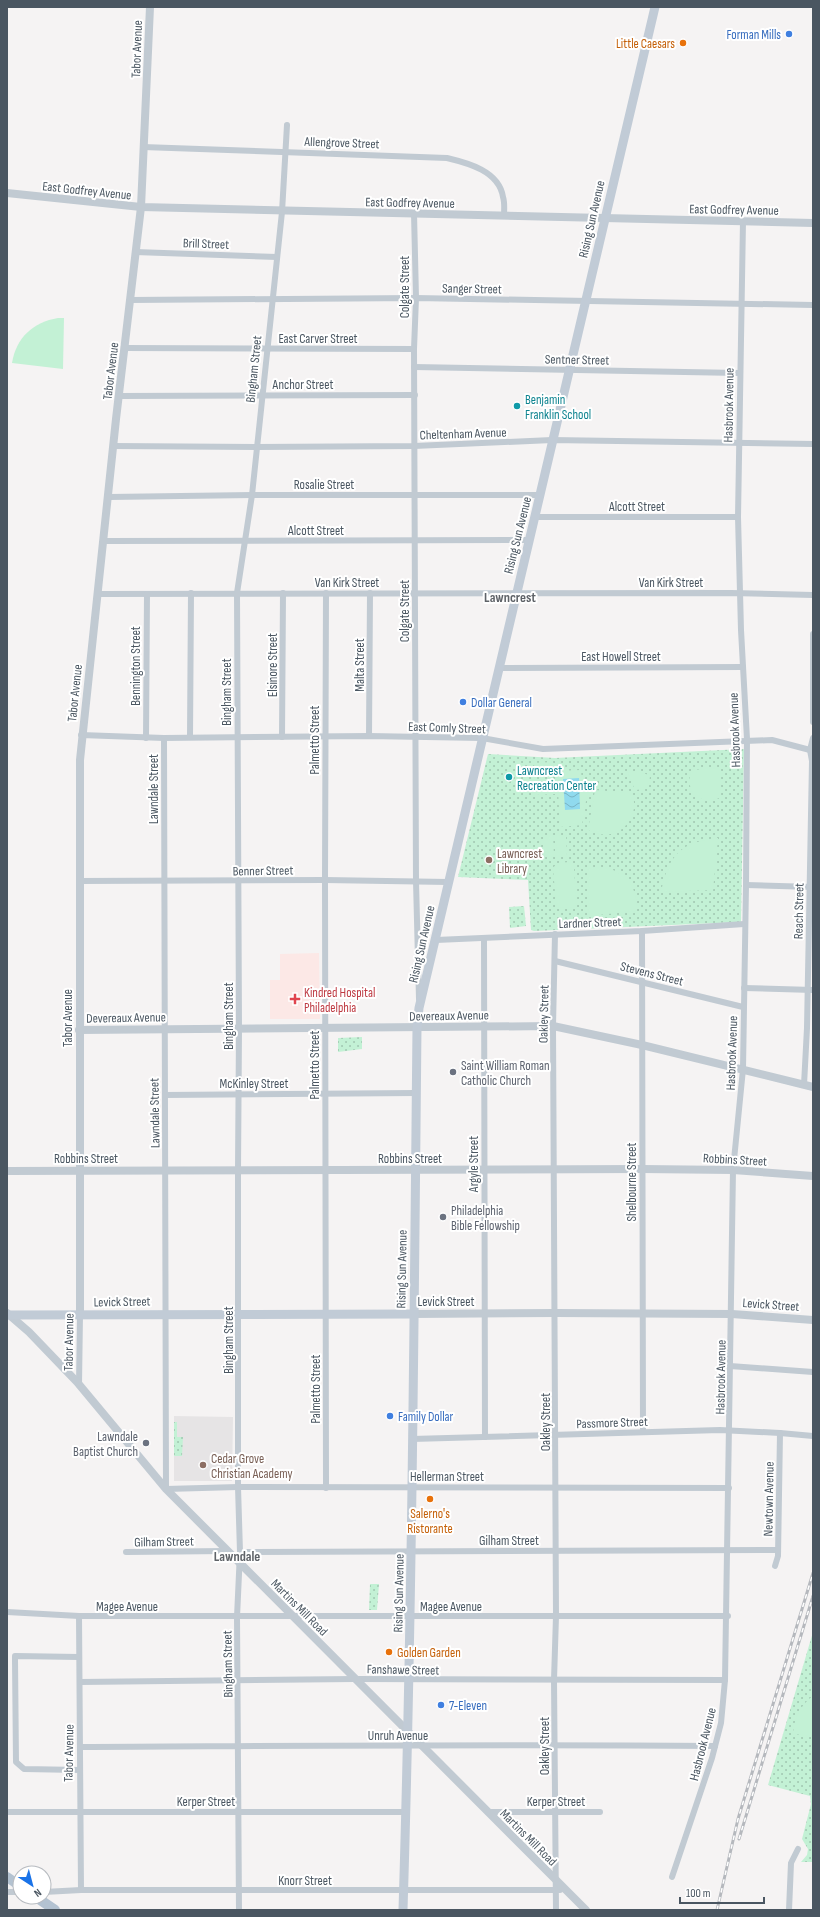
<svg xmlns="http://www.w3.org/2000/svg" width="820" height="1917" font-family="'Sofia Sans Condensed',sans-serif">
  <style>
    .education { fill: #e6e4e5 }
    .medical { fill: #fce8e6 }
    .green { fill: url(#green-dots) }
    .pitch { fill: #c3f1d5 }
    .water { fill: url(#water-waves) }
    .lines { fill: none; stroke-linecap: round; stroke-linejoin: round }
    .minor { stroke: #c1cad2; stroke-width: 6 }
    .tertiary { stroke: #c1cad2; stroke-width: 8 }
    .secondary { stroke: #c1cbd6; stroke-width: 9 }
    .primary { stroke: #b3c2d1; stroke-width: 10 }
    .rail-casing { stroke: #b5b8bd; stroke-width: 3 }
    .rail { stroke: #fff; stroke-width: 1.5; stroke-dasharray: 4.5; stroke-linecap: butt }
    .shop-dot { fill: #3f7fe0; stroke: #fff; stroke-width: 1.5 }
    .food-dot { fill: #e8710a; stroke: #fff; stroke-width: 1.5 }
    .culture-dot { fill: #0f9aa8; stroke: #fff; stroke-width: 1.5 }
    .education-dot { fill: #8d6e63; stroke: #fff; stroke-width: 1.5 }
    .health-dot { fill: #e0444e; stroke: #fff; stroke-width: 1.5 }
    .worship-dot { fill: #6b7280; stroke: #fff; stroke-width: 1.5 }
    .labels { text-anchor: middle; stroke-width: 4; stroke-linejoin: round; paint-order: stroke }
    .shop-label { font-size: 13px; fill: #366cbe; stroke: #fff; text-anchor: start }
    .food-label { font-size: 13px; fill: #c56008; stroke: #fff; text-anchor: end }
    .street-label { font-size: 13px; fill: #4a5661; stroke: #fff }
    .culture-label { font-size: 13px; fill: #0d838f; stroke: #fff; text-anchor: start }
    .education-label { font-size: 13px; fill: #785e54; stroke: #fff; text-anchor: start }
    .health-label { font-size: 13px; fill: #be3a42; stroke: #fff; text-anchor: start }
    .worship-label { font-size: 13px; fill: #5b616d; stroke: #fff; text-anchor: start }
    .neighbourhood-label { font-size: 14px; font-weight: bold; fill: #5f6368; stroke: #fff }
  </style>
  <defs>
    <pattern id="green-dots" width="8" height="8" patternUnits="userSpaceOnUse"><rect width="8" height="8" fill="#c3f1d5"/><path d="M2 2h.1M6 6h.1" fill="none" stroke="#a0c6b0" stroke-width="1.8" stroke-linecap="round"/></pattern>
    <pattern id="water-waves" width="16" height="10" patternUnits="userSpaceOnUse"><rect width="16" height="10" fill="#90daee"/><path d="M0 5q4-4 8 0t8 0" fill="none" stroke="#78b4c4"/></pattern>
  </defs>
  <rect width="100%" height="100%" fill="#f5f3f3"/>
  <!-- education -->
  <path class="education" d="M 174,1416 L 233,1417 L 232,1481 L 174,1481 Z"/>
  <!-- medical -->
  <path class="medical" d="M 319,953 L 320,1019 L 270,1019 L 270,980 L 280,980 L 280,954 Z"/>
  <!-- green -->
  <g class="green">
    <path d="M 744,749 L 741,922 L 534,931 L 531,930 L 528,880 L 458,877 L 488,754 L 555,758 Z"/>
    <path d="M 524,906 L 526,926 L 510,928 L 509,907 Z"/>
    <path d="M 362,1037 L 362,1049 L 338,1052 L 338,1038 Z"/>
    <path d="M 174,1422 L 177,1422 L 177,1437 L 183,1437 L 182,1456 L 174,1456 Z"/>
    <path d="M 370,1584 L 379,1584 L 377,1610 L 369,1610 Z"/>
    <path d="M 813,1632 L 813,1862 L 801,1862 L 807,1855 L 808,1849 L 802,1839 L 811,1804 L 810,1796 L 768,1785 Z"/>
  </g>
  <!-- pitch -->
  <g class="pitch">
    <path d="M 58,318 L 64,318 L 63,369 L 12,363 C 16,338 33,322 58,318 Z"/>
    <path d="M 553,762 L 554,775 L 535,776 L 534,763 Z"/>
    <path d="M 719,768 L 720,771 L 721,797 C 702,808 682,790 692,770 Z"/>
    <path d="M 581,770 L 582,789 L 588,789 L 582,825 L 560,827 L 557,771 Z"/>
    <path d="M 628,770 L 650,775 C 650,785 644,790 635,790 L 627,771 Z"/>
    <path d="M 555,781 L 555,794 L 536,795 L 536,782 Z"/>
    <path d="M 595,790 L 632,793 C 642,821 614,845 588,830 Z"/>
    <path d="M 566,835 L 567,856 L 557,856 L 556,836 Z"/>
    <path d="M 553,836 L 554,856 L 545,857 L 543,837 Z"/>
    <path d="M 718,838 L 713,890 L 661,892 C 668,856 680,842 718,838 Z"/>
    <path d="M 570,862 L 574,866 L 576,905 L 572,907 L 559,908 L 556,904 L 553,868 L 557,863 Z"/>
    <path d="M 604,867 C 626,872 639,889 636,911 L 589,916 L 588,869 Z"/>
    <path d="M 813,1696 L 813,1736 L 793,1734 C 794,1719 800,1705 813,1696 Z"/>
  </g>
  <!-- water -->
  <path class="water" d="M 579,778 L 580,809 L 565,810 L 563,779 Z"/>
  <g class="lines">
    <!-- minor -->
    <g class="minor">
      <path d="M 143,147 L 447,158 C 468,163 499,171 503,197 C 505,203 504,210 504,216"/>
      <path d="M 414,213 L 416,298 L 414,349 L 416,881 L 419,999"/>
      <path d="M 135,252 L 277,257"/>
      <path d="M 130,300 L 416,298 L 813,305"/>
      <path d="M 125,348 L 414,349"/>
      <path d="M 414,367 L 739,373"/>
      <path d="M 119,396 L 415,395"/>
      <path d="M 113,446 L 256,447 L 414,446 L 552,440 L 813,444"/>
      <path d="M 109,497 L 252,495 L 540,495"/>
      <path d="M 536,517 L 738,517"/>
      <path d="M 103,541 L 529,540"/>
      <path d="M 97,594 L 731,593 L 813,595"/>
      <path d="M 813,634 L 813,722"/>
      <path d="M 499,668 L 743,667"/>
      <path d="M 81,735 L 164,738 L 369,736 L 482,738 L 543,749 L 772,740 L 810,750"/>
      <path d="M 369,736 L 370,593"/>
      <path d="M 190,737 L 191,593"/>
      <path d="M 282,737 L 283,593"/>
      <path d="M 146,738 L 147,594"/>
      <path d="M 164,738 L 166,1489 L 238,1487 L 729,1488"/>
      <path d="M 79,881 L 325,880 L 448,882"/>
      <path d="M 746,885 L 813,887"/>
      <path d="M 642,931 L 643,1432"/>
      <path d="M 555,934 L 553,1026 L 556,1616 L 554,1680 L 556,1910"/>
      <path d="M 484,938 L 485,1437"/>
      <path d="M 436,940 L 642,931 L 744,924"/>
      <path d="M 555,961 L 743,1007"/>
      <path d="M 744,988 L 813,990"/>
      <path d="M 804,1085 L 807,1028 L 812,761 L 810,750 L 813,738"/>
      <path d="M 165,1095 L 416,1093"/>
      <path d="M 730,1366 L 813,1372"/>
      <path d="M 79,1385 L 80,1314"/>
      <path d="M 412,1439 L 720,1430 L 780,1433 L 813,1436"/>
      <path d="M 326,1488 L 325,880 L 326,593"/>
      <path d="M 126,1552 L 227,1551"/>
      <path d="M 240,1552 L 778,1550"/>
      <path d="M 775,1566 L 778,1556 L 780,1433"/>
      <path d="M 7,1612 L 79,1616 L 728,1616"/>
      <path d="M 79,1616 L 81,1890"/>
      <path d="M 79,1657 L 15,1656 L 15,1660 L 16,1762 L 24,1769 L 79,1770"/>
      <path d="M 80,1682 L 355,1679 L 725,1680"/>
      <path d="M 80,1747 C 292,1746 504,1744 715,1746"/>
      <path d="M 7,1812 L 405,1812"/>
      <path d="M 488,1812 L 600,1812"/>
      <path d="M 672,1877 L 712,1758 L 721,1723 L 725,1680 L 733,1170 L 743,1069 L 746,885 L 747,739 L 741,630 L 738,517 L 743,221"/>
      <path d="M 7,1892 L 20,1892"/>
      <path d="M 44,1892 L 81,1890 L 560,1890"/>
      <path d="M 239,1910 L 237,1617 L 240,1552 L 238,1487 L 238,1170 L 239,1029 L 237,593 L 252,495 L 282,212 L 287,125"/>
      <path d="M 789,1910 L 791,1863 L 798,1849"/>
    </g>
    <!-- tertiary -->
    <g class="tertiary">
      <path d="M 7,193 L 141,207 L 813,223"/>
      <path d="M 79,1030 L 553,1026 L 642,1045 L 813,1087"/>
      <path d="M 7,1171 L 642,1169 L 733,1170 L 813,1176"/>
      <path d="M 7,1313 L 29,1332 L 77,1382 L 166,1489 L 586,1910"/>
      <path d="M 80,1314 L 80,760 L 116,419 L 141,207 L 150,7"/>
      <path d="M 413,1314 L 556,1313 L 732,1314 L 813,1320"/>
    </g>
    <!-- secondary -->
    <g class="secondary">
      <path d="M 7,1315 L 413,1314"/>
      <path d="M 403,1910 C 412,1616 414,1322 417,1028 L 419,1008 L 655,7"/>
    </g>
    <!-- primary -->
    <g class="primary">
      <path d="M 7,1877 L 20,1886"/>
      <path d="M 36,1897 L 55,1910"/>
    </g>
    <!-- rail casing -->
    <g class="rail-casing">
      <g id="rail">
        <path d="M 739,1839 L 813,1596"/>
        <path d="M 717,1910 L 738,1819 L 813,1573"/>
      </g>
    </g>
    <!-- rail -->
    <use href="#rail" class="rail"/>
  </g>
  <!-- markers -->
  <g class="shop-dot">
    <circle cx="789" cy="34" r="4"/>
    <circle cx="463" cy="702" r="4"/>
    <circle cx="390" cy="1416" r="4"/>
    <circle cx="441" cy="1705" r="4"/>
  </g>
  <g class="food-dot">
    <circle cx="683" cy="43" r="4"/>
    <circle cx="430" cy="1499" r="4"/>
    <circle cx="389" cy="1652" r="4"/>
  </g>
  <g class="culture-dot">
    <circle cx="517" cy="406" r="4"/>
    <circle cx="509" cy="777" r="4"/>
  </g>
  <g class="education-dot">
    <circle cx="489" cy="860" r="4"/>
    <circle cx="203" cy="1465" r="4"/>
  </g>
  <path class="health-dot" d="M293 993h4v4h4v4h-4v4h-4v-4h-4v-4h4z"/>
  <g class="worship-dot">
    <circle cx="453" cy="1072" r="4"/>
    <circle cx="443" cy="1217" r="4"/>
    <circle cx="146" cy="1443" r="4"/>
  </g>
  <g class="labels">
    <!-- shop labels -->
    <g class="shop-label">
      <text x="781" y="39" text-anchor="end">Forman Mills</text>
      <text x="471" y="707">Dollar General</text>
      <text x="398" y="1421">Family Dollar</text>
      <text x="449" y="1710">7-Eleven</text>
    </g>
    <!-- food labels -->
    <g class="food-label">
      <text x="675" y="48">Little Caesars</text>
      <text x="430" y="1518" text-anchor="middle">Salerno's<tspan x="430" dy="15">Ristorante</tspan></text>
      <text x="397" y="1657" text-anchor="start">Golden Garden</text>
    </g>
    <!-- street labels -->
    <g class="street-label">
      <text transform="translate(136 49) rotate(-88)" y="5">Tabor Avenue</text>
      <text transform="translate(342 142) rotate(2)" y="5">Allengrove Street</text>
      <text transform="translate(87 190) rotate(6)" y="5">East Godfrey Avenue</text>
      <text transform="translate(410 202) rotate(1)" y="5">East Godfrey Avenue</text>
      <text transform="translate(734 209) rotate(1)" y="5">East Godfrey Avenue</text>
      <text transform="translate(591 219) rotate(-77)" y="5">Rising Sun Avenue</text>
      <text transform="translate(206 243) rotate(2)" y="5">Brill Street</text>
      <text transform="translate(404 287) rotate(-90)" y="5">Colgate Street</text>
      <text transform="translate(472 288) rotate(1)" y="5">Sanger Street</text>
      <text x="318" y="343">East Carver Street</text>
      <text transform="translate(577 359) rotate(1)" y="5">Sentner Street</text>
      <text transform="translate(253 369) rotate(-84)" y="5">Bingham Street</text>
      <text transform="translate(110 371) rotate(-83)" y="5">Tabor Avenue</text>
      <text x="303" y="389">Anchor Street</text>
      <text transform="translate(728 405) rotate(-89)" y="5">Hasbrook Avenue</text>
      <text transform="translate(463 433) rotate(-2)" y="5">Cheltenham Avenue</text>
      <text x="324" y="489">Rosalie Street</text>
      <text x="637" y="511">Alcott Street</text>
      <text x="316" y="535">Alcott Street</text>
      <text transform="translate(517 535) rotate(-76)" y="5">Rising Sun Avenue</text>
      <text x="347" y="587">Van Kirk Street</text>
      <text x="671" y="587">Van Kirk Street</text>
      <text transform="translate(404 611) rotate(-90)" y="5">Colgate Street</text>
      <text x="621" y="661">East Howell Street</text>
      <text transform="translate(272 665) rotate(-90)" y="5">Elsinore Street</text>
      <text transform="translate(359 665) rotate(-90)" y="5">Malta Street</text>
      <text transform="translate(135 666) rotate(-90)" y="5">Bennington Street</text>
      <text transform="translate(226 692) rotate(-90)" y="5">Bingham Street</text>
      <text transform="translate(74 693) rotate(-84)" y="5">Tabor Avenue</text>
      <text transform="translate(447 727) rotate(2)" y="5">East Comly Street</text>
      <text transform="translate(734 730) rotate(-92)" y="5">Hasbrook Avenue</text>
      <text transform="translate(314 740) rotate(-90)" y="5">Palmetto Street</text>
      <text transform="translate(153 789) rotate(-90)" y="5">Lawndale Street</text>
      <text transform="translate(263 870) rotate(-1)" y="5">Benner Street</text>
      <text transform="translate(798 911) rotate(-89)" y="5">Reach Street</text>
      <text transform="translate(590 922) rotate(-2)" y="5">Lardner Street</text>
      <text transform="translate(421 944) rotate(-77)" y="5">Rising Sun Avenue</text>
      <text transform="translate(652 973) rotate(14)" y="5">Stevens Street</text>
      <text transform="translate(543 1014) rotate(-89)" y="5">Oakley Street</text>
      <text transform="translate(449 1015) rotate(-1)" y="5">Devereaux Avenue</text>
      <text transform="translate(228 1016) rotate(-90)" y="5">Bingham Street</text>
      <text transform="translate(126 1017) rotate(-1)" y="5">Devereaux Avenue</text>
      <text transform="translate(67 1018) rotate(-90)" y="5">Tabor Avenue</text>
      <text transform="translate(731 1053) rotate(-88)" y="5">Hasbrook Avenue</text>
      <text transform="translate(314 1065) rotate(-90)" y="5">Palmetto Street</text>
      <text x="254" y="1088">McKinley Street</text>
      <text transform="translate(154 1113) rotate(-91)" y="5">Lawndale Street</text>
      <text x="86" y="1163">Robbins Street</text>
      <text x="410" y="1163">Robbins Street</text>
      <text transform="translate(735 1159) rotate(3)" y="5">Robbins Street</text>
      <text transform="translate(473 1164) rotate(-90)" y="5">Argyle Street</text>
      <text transform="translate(631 1182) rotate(-90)" y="5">Shelbourne Street</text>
      <text transform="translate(401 1269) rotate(-89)" y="5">Rising Sun Avenue</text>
      <text transform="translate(122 1301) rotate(-1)" y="5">Levick Street</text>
      <text x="446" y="1306">Levick Street</text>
      <text transform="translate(771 1304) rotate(4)" y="5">Levick Street</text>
      <text transform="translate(228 1340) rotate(-90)" y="5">Bingham Street</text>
      <text transform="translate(68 1342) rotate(-89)" y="5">Tabor Avenue</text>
      <text transform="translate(720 1377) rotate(-89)" y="5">Hasbrook Avenue</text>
      <text transform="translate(315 1389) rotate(-90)" y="5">Palmetto Street</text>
      <text transform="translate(545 1422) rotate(-90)" y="5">Oakley Street</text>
      <text transform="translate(612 1422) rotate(-2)" y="5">Passmore Street</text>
      <text x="447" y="1481">Hellerman Street</text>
      <text transform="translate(768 1499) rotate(-89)" y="5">Newtown Avenue</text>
      <text x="509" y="1545">Gilham Street</text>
      <text transform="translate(164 1541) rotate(-1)" y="5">Gilham Street</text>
      <text transform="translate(398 1593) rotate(-89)" y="5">Rising Sun Avenue</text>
      <text x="127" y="1611">Magee Avenue</text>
      <text x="451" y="1611">Magee Avenue</text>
      <text transform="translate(300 1607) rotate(45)" y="5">Martins Mill Road</text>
      <text transform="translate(227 1664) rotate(-91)" y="5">Bingham Street</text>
      <text transform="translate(403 1669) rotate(1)" y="5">Fanshawe Street</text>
      <text x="398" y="1740">Unruh Avenue</text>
      <text transform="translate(702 1744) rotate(-76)" y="5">Hasbrook Avenue</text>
      <text transform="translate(544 1746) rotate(-90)" y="5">Oakley Street</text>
      <text transform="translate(68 1753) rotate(-89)" y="5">Tabor Avenue</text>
      <text x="206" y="1806">Kerper Street</text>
      <text x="556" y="1806">Kerper Street</text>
      <text transform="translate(529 1837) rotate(45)" y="5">Martins Mill Road</text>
      <text x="305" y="1885">Knorr Street</text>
    </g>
    <!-- culture labels -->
    <g class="culture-label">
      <text x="525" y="404">Benjamin<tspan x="525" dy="15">Franklin School</tspan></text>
      <text x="517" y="775">Lawncrest<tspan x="517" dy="15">Recreation Center</tspan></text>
    </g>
    <!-- education labels -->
    <g class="education-label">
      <text x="497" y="858">Lawncrest<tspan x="497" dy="15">Library</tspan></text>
      <text x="211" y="1463">Cedar Grove<tspan x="211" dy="15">Christian Academy</tspan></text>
    </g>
    <!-- health labels -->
    <g class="health-label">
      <text x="304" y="997">Kindred Hospital<tspan x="304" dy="15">Philadelphia</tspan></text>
    </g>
    <!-- worship labels -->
    <g class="worship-label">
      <text x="461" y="1070">Saint William Roman<tspan x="461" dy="15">Catholic Church</tspan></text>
      <text x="451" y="1215">Philadelphia<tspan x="451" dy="15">Bible Fellowship</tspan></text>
      <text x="138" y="1441" text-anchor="end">Lawndale<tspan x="138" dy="15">Baptist Church</tspan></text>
    </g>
    <!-- neighbourhood labels -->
    <g class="neighbourhood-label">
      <text x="510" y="602">Lawncrest</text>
      <text x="237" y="1561">Lawndale</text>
    </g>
  </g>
  <!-- border -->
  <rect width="820" height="1917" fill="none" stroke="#4a5661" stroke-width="16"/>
  <!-- north arrow -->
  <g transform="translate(32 1885) rotate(144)"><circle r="19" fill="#ffffff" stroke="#b7bbc0"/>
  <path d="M0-3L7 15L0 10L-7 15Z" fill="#1a73e8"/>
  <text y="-6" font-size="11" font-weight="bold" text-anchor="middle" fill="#4a5661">N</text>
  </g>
  <!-- scale -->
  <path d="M680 1897v6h84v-6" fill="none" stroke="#4a5661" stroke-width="2"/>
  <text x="686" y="1897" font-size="12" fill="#4a5661" stroke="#ffffff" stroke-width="3" paint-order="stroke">100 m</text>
</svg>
